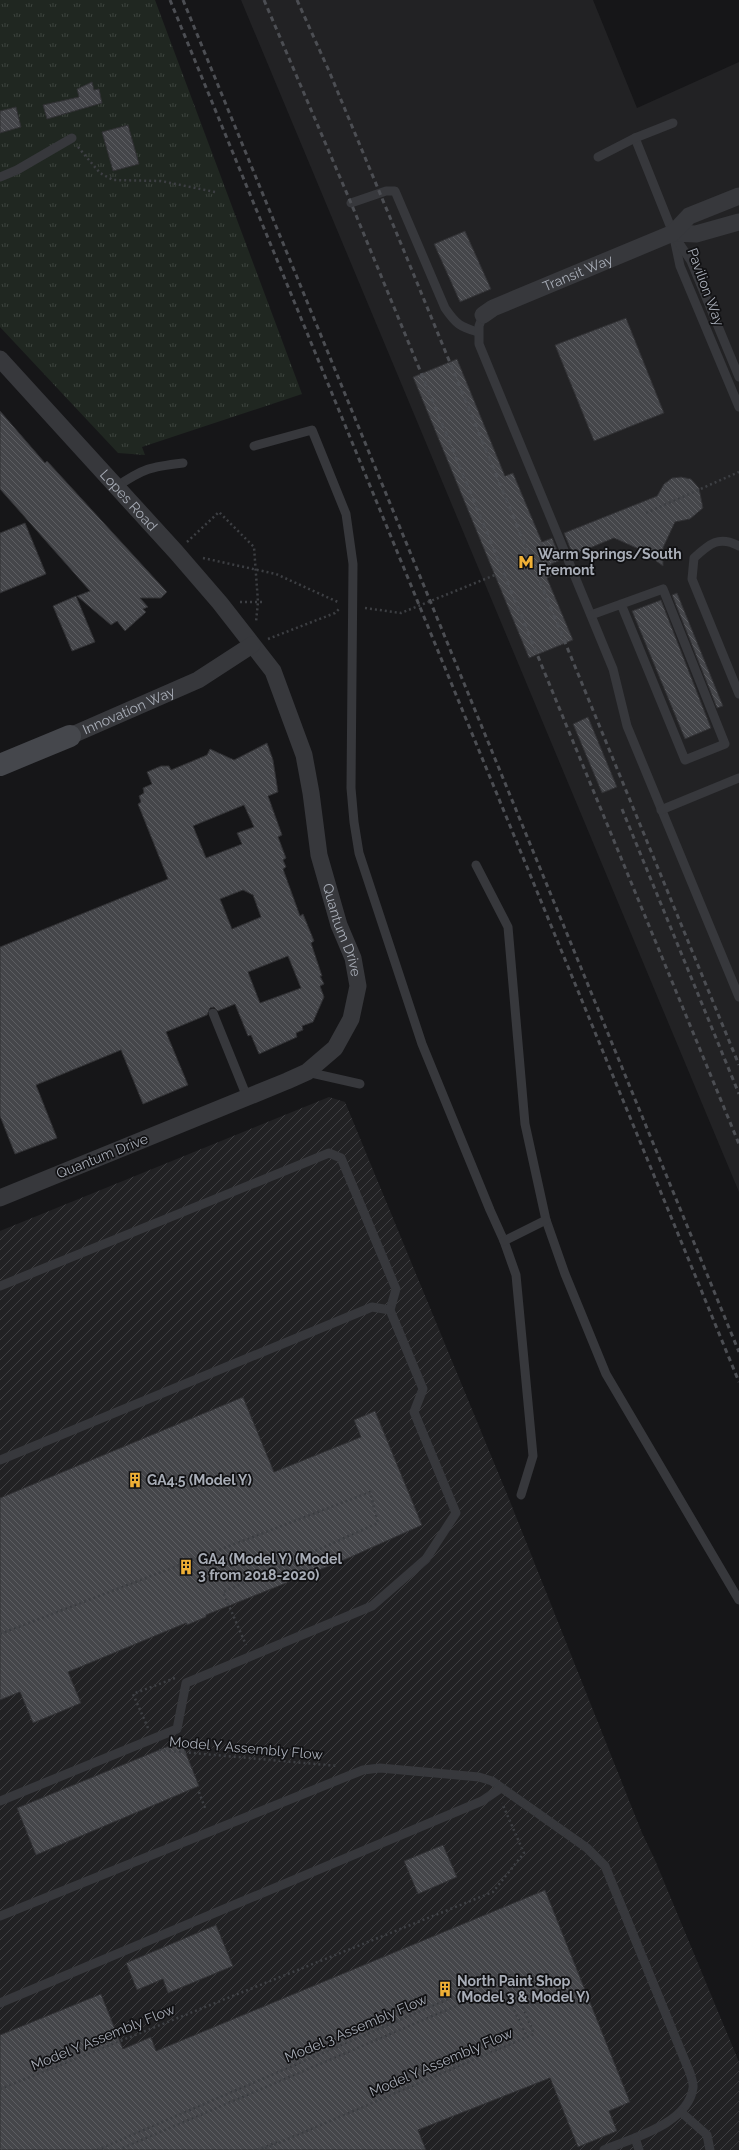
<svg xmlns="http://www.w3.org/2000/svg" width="739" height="2150" font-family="Raleway,sans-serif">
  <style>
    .built { fill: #222224 }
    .industrial { fill: url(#industrial-furrows) }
    .grass { fill: url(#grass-tufts) }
    .building { fill: url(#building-back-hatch); stroke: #303033; fill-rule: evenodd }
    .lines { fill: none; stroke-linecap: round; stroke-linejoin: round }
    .path { stroke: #3d3f43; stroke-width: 2.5; stroke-dasharray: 2 3; stroke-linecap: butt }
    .lane { stroke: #37383c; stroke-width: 9 }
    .street { stroke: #37383c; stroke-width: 17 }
    .secondary { stroke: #45474c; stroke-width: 22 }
    .rail { stroke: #4c4e53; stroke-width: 3; stroke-dasharray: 5 4; stroke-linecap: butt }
    .labels { text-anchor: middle; stroke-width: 3.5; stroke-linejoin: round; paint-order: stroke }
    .street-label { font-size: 14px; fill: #a8adb7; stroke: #111113 }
    .poi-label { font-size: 14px; font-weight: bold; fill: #a8adb7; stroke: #111113; text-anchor: start }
  </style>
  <defs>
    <pattern id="industrial-furrows" width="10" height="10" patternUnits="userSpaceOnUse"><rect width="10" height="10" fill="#222224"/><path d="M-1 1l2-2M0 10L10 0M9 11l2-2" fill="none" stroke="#3f3f42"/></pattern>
    <pattern id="grass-tufts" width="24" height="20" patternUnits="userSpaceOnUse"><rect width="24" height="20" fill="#202721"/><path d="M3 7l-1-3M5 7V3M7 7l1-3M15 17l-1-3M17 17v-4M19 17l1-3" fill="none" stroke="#3e443f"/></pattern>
    <pattern id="building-back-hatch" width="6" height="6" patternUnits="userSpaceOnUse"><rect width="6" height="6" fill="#45464a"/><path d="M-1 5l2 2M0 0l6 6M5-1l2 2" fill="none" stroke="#5d5e62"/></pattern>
  </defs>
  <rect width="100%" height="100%" fill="#161618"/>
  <!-- built -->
  <path class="built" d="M 241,0 L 593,0 L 637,108 L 739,62 L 739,1192 Z"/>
  <!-- industrial -->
  <path class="industrial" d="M 329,1097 L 345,1102 L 509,1499 L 642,1833 L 655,1860 L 739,2062 L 739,2150 L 0,2150 L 0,1231 Z"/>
  <!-- grass -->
  <path class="grass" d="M 0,0 L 155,0 L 302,394 L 142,447 L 145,455 L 118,453 L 0,327 Z"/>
  <!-- building -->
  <g class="building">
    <path d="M 92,82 L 94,90 L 99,89 L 102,103 L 47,119 L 43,105 L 79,97 L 77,89 Z"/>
    <path d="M 16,107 L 21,127 L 0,133 L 0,111 Z"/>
    <path d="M 128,125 L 139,164 L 113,171 L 102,132 Z"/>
    <path d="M 465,231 L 491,289 L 460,302 L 434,244 Z"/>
    <path d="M 626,318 L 664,413 L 594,441 L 555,345 Z"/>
    <path d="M 457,359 L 505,476 L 513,473 L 542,542 L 552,538 L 561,560 L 551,564 L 555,574 L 547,578 L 573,640 L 529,658 L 413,377 Z"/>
    <path d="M 0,411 L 45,463 L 47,461 L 167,592 L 161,598 L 140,598 L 148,607 L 143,609 L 146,612 L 125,631 L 117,621 L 111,625 L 77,596 L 90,591 L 0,489 Z"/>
    <path d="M 681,477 L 691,479 L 699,488 L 703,508 L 690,519 L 675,522 L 663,548 L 663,566 L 652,558 L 650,554 L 614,538 L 573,555 L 564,533 L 657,496 L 664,484 L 672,478 Z"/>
    <path d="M 25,523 L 46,574 L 0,593 L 0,533 Z"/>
    <path d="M 677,593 L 723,706 L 717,708 L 672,595 Z"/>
    <path d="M 76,596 L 95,642 L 72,651 L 53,606 Z"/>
    <path d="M 661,600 L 711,728 L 685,739 L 632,611 Z"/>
    <path d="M 588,717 L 617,787 L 602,793 L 573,724 Z"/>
    <path d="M 267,743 L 273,760 L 278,792 L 268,796 L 282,835 L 278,837 L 286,858 L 283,860 L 286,867 L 283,869 L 300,916 L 303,914 L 314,941 L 311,943 L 322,976 L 320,976 L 324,984 L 320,986 L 324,997 L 313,1022 L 302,1026 L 303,1030 L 296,1033 L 297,1037 L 259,1054 L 251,1035 L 248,1036 L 235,1004 L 218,1011 L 214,1007 L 210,1008 L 207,1015 L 166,1032 L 188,1085 L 143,1104 L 121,1050 L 36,1085 L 57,1138 L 15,1154 L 0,1116 L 0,947 L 168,879 L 138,804 L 141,802 L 139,796 L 144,793 L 143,788 L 152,784 L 147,772 L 161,766 L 169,766 L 171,770 L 207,755 L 210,749 L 234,760 ZM 244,805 L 254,827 L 237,833 L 242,844 L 206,858 L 193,826 ZM 243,890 L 253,895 L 261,917 L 232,929 L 220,899 ZM 288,956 L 301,988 L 260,1003 L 248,972 Z"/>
    <path d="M 243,1397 L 274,1472 L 361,1437 L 354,1420 L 375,1411 L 422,1525 L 344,1560 L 206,1615 L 206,1617 L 187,1625 L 186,1623 L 68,1672 L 81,1703 L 67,1709 L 33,1723 L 20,1692 L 0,1700 L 0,1498 Z"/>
    <path d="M 181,1741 L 199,1786 L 36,1855 L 17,1808 Z"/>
    <path d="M 443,1845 L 457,1877 L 418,1894 L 404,1861 Z"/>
    <path d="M 545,1890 L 630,2102 L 609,2111 L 617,2131 L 578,2147 L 550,2078 L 418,2130 L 426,2150 L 0,2150 L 0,2035 L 101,1994 L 123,2049 L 151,2037 L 156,2051 Z"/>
    <path d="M 216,1925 L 233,1966 L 168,1993 L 163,1979 L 137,1990 L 126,1963 Z"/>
  </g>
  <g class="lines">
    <!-- path -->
    <g class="path">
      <path d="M 78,147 L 100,173 L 113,180 L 161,181 L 215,192"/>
      <path d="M 646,513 L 739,472"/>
      <path d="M 187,542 L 219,512 L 254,547 L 258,602 L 256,622"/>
      <path d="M 203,558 L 276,574 L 340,603"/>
      <path d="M 240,602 L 263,602"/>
      <path d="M 365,608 L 401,613 L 495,575"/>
      <path d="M 268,639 L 335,613 L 340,608"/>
      <path d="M 0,1634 L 370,1492 L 378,1523 L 223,1592 L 246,1645"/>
      <path d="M 148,1728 L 133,1694 L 175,1678"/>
      <path d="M 159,1750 L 338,1766"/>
      <path d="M 199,1792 L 205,1808"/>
      <path d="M 0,2089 L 493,1892 L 524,1853 L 502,1803"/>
      <path d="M 97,2150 L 509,1973 L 534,2034 L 262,2150"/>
      <path d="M 118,2150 L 503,1986 L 527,2037"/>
      <path d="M 257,2150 L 277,2142"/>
    </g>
    <!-- lane -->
    <g class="lane">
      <path d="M 635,138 L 673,233 L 680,266 L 739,407"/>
      <path d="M 598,157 L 635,138 L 673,123"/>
      <path d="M 0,177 L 17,170 L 72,138"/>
      <path d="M 351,203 L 386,191 L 395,191 L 445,308 C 456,324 460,327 478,332"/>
      <path d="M 677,240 L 691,261 L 739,377"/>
      <path d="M 483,315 L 479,326 L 479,344 L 613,669 L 627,726 L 739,997"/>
      <path d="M 254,446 L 312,430 L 346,514 L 353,564 L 351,788 L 354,822 L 359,853 L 422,1044 L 490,1210 L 504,1241 L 516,1275 L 533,1456 L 521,1495"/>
      <path d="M 116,487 C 144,468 150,467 183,463"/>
      <path d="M 739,546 C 719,535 709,544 694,558 L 692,579 L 739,694"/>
      <path d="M 591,615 L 663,589 L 725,744 L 685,760 L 621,604"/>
      <path d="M 661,810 L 739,778"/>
      <path d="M 476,865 L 508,927 L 525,1124 L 546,1220 L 565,1274 L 606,1374 L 739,1600"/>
      <path d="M 213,1013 L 247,1097"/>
      <path d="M 307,1072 L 360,1084"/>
      <path d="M 504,1241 L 546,1220"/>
      <path d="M 0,1286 L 329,1153 L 341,1158 L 396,1289 L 390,1310 L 423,1389 L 414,1412 L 456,1513 L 426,1559 L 372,1606 L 186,1683 L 177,1729 L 0,1801"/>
      <path d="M 0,1460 L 372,1307 L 390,1310"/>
      <path d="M 0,1916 L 363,1770 L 380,1768 L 479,1777 L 492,1781 L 587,1848 L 605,1866 L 690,2073 C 691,2077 694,2084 693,2088 C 688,2124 632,2138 604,2150"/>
      <path d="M 0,2003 L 482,1801 L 501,1788"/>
      <path d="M 681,2112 L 707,2135 L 710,2150"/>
      <path d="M 635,2138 L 639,2150"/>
    </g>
    <!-- street -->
    <g class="street">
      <path d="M 673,233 L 696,234 L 739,222"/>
      <path id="s1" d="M 483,315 L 493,308 L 673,233 L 689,216 L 739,196"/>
      <path id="s2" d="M 0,359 L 176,552 L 220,603 L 273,671 L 304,755 L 311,793 L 319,855 L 339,925 L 353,958 L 358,986 L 351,1019 L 335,1048 L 307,1072 L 287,1081 L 0,1198"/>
      <path id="s3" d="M 70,736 L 198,680 L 252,645"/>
    </g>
    <!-- secondary -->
    <path class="secondary" d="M 0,765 L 70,736"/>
    <!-- rail -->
    <g class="rail">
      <path d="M 170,0 L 739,1382"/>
      <path d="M 183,0 L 739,1352"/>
      <path d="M 264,0 L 351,203 L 739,1144"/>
      <path d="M 297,0 L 329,71 L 404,251 L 739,1065"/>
      <path d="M 622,809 L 739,1094"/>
    </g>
  </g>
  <!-- icons -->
  <defs>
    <g id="metro-bare" transform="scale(1.2)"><path d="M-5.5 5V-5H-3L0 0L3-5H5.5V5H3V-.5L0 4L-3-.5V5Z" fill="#efb036" stroke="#111113" stroke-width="2.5" paint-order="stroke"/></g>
    <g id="building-bare" transform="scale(1.2)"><path d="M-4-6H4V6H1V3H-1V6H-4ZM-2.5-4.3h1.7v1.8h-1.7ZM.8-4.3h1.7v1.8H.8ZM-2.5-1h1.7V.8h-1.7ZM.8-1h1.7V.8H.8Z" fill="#efb036" stroke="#111113" stroke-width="2.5" paint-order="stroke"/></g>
  </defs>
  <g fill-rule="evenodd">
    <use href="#metro-bare" x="526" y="562"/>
    <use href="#building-bare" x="135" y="1480"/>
    <use href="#building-bare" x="186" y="1567"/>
    <use href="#building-bare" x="445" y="1989"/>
  </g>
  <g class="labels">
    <!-- street labels -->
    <g class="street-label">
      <text dy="5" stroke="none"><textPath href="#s1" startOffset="104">Transit Way</textPath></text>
      <text transform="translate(706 287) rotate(70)" y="5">Pavilion Way</text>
      <text dy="5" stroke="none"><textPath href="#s2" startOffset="191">Lopes Road</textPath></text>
      <text dy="5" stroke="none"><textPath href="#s3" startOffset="64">Innovation Way</textPath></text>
      <text dy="5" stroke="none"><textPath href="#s2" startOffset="684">Quantum Drive</textPath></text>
      <text transform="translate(102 1156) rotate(-22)" y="5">Quantum Drive</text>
      <text transform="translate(246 1748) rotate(5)" y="5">Model Y Assembly Flow</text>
      <text transform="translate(356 2028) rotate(-23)" y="5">Model 3 Assembly Flow</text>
      <text transform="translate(103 2037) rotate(-22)" y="5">Model Y Assembly Flow</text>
      <text transform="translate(441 2062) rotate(-23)" y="5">Model Y Assembly Flow</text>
    </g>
    <!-- poi labels -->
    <g class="poi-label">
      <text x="538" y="559">Warm Springs/South<tspan x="538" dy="16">Fremont</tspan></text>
      <text x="147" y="1485">GA4.5 (Model Y)</text>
      <text x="198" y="1564">GA4 (Model Y) (Model<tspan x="198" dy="16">3 from 2018-2020)</tspan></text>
      <text x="457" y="1986">North Paint Shop<tspan x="457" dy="16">(Model 3 &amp; Model Y)</tspan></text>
    </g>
  </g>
</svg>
